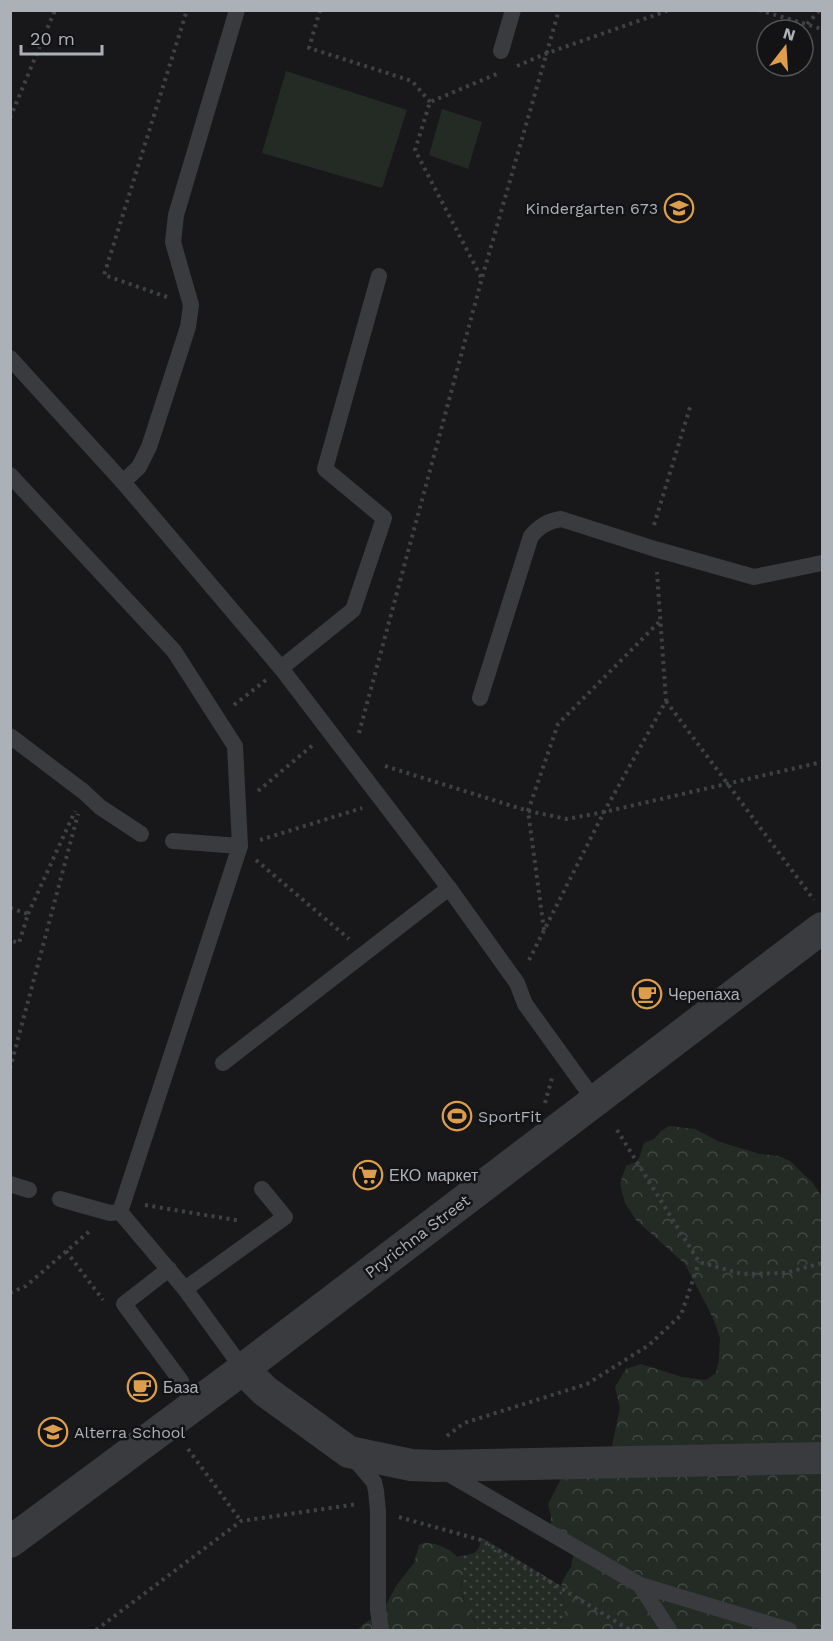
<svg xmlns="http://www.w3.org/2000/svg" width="833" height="1641" font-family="'Work Sans',sans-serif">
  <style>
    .grass { fill: url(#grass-dots) }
    .forest { fill: url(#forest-crowns) }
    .park { fill: #242b25 }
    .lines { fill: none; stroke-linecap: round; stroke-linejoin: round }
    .path { stroke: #3f4245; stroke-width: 4; stroke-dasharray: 3 4.5; stroke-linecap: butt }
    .lane { stroke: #393b3e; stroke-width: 16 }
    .street { stroke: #393b3e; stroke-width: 32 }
    .labels { text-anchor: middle; stroke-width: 5; stroke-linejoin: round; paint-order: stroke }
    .poi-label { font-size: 16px; fill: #acb1b8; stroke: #131315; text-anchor: start }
    .street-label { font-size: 16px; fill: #acb1b8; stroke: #131315 }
  </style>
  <defs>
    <pattern id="grass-dots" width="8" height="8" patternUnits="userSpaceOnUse" patternTransform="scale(1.5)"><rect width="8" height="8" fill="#242b25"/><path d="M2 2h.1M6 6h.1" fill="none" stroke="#414743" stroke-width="1.8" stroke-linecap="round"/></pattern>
    <pattern id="forest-crowns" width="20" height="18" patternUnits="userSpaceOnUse" patternTransform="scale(1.5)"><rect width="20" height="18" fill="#242b25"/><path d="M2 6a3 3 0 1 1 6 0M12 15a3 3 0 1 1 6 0" fill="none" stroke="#414743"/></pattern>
  </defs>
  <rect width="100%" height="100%" fill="#18181a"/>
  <!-- grass -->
  <path class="grass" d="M 484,1539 L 561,1586 L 565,1609 L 560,1630 L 477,1630 L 474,1619 L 469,1613 L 461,1591 L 463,1570 L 456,1557 C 470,1553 478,1557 481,1540 Z"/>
  <!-- forest -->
  <g class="forest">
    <path d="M 669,1126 L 695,1129 L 720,1142 L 760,1154 L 779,1156 L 790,1161 L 813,1183 L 822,1197 L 822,1630 L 560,1630 L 565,1609 L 561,1586 L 564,1578 L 571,1567 L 574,1551 L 551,1530 L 551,1516 L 548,1504 L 561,1479 L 611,1450 L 620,1408 L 615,1387 L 626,1369 L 641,1364 L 682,1377 L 706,1380 L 716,1373 L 719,1359 L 720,1338 L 713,1318 L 685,1264 L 636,1220 L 625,1203 L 620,1184 L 626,1166 C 641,1161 639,1158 644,1143 L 654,1139 L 661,1131 Z"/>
    <path d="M 424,1543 C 439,1542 463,1553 463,1572 C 463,1578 460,1584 461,1591 C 463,1605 475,1616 477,1630 L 358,1630 L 362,1625 L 380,1614 L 386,1605 L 396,1586 L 414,1563 L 419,1545 Z"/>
  </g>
  <!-- park -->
  <g class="park">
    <path d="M 286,71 L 407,110 L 382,188 L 262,153 Z"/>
    <path d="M 442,109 L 482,122 L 468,169 L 429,155 Z"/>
  </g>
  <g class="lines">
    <!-- path -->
    <g class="path">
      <path d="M 320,10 L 309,48 L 412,81 L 430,102"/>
      <path d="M 759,10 L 822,29"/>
      <path d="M 807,24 L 820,10"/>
      <path d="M 517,66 L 545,54 L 669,10"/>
      <path d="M 10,118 L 55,10"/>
      <path d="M 481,277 L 415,150 L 430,102 L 499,73"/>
      <path d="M 167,297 L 104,275 L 187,10"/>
      <path d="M 654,525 L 691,404"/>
      <path d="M 666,701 L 814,900"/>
      <path d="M 234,705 L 266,680"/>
      <path d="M 359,733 L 482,278 L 559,10"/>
      <path d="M 385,766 L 528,811 L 567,819 L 604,812 L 822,762"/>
      <path d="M 258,791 L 314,744"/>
      <path d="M 260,840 L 362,808"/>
      <path d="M 256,860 L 349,939"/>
      <path d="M 10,908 L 28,914 L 19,943 L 10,940"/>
      <path d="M 28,914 L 75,811"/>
      <path d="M 544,930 L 528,811 L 558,724 L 660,621"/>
      <path d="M 529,960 L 604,812 L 666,701 L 657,572"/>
      <path d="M 10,1069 L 78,814"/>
      <path d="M 545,1103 L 552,1078"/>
      <path d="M 617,1130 L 699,1262 L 742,1274 L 785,1273 L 822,1263"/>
      <path d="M 145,1205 L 241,1221"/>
      <path d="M 66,1251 L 103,1300"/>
      <path d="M 10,1293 L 26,1286 L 92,1229"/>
      <path d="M 447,1436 L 464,1423 L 587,1384 L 649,1345 L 681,1315 L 699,1262"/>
      <path d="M 188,1449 L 241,1521"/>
      <path d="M 399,1517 L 481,1540 L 630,1630"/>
      <path d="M 96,1630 L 241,1521 L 358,1504"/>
    </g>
    <!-- lane -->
    <g class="lane">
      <path d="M 501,51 L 513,10"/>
      <path d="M 10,358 L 123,482 L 281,668 L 449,888 L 517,983 L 525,1004 L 595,1101"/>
      <path d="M 10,475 L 174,651 L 235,746 L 240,846 L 120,1212"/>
      <path d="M 123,482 L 139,467 L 149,447 L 188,327 L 191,305 L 173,242 L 176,215 L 237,10"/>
      <path d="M 281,668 L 353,610 L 384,518 L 325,469 L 379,276"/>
      <path d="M 480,698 L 531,536 C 540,526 548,521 561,519 L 655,549 L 754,577 L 822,563"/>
      <path d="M 10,736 L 84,792 L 100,807 L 141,834"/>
      <path d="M 173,841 L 240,846"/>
      <path d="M 223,1063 L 449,888"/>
      <path d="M 10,1184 L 29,1190"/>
      <path d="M 60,1199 L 110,1213 L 120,1212"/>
      <path d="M 120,1212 L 185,1289 L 243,1369"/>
      <path d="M 169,1269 L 124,1304 L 181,1381"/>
      <path d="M 185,1289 L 285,1217 L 262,1189"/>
      <path d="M 351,1455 L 374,1482 L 376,1491 L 378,1511 L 378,1610 L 381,1630"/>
      <path d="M 442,1470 L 640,1585 L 789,1630"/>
      <path d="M 640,1585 L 669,1630"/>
    </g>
    <!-- street -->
    <g class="street">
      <path d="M 243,1369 L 265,1391 L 349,1452 L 411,1465 L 436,1466 L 822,1458"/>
      <path d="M 10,1542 L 243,1369 L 822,928"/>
    </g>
  </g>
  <!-- icons -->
  <defs>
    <g id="school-ring" transform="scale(1.5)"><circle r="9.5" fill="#131315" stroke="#dc9e4d" stroke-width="1.5"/><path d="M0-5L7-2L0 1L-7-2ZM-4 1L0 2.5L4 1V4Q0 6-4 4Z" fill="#dc9e4d"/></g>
    <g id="cafe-ring" transform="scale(1.5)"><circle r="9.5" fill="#131315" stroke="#dc9e4d" stroke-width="1.5"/><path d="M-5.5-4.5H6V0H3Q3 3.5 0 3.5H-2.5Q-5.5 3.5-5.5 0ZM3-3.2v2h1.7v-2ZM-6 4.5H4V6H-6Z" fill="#dc9e4d"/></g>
    <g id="stadium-ring" transform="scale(1.5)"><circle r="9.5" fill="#131315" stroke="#dc9e4d" stroke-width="1.5"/><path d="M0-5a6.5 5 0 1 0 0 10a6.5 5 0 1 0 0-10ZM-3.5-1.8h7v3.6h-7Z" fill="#dc9e4d"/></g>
    <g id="supermarket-ring" transform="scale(1.5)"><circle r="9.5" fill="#131315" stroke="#dc9e4d" stroke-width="1.5"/><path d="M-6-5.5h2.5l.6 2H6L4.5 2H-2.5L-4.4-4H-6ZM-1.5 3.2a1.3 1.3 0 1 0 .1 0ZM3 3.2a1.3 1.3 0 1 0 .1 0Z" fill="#dc9e4d"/></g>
  </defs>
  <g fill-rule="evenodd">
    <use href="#school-ring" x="679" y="208"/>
    <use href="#cafe-ring" x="647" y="994"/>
    <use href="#stadium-ring" x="457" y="1116"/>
    <use href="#supermarket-ring" x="368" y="1175"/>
    <use href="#cafe-ring" x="142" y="1387"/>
    <use href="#school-ring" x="53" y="1432"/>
  </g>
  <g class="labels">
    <!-- poi labels -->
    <g class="poi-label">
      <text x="658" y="214" text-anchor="end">Kindergarten 673</text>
      <text x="668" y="1000">Черепаха</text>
      <text x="478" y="1122">SportFit</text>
      <text x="389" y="1181">ЕКО маркет</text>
      <text x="163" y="1393">База</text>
      <text x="74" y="1438">Alterra School</text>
    </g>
    <!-- street labels -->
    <g class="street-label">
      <text transform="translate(417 1236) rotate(-37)" y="6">Pryrichna Street</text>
    </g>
  </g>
  <!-- border -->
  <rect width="833" height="1641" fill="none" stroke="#acb1b8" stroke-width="24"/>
  <!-- north arrow -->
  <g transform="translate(785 48) rotate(17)"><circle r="28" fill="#131315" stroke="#505256" stroke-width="1.5"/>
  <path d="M0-4.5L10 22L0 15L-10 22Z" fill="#dc9e4d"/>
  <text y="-9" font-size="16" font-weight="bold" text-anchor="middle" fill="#acb1b8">N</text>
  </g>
  <!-- scale -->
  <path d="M21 45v9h81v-9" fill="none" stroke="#acb1b8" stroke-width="3"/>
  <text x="30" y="45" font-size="18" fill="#acb1b8" stroke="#131315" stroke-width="4.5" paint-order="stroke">20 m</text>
</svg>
